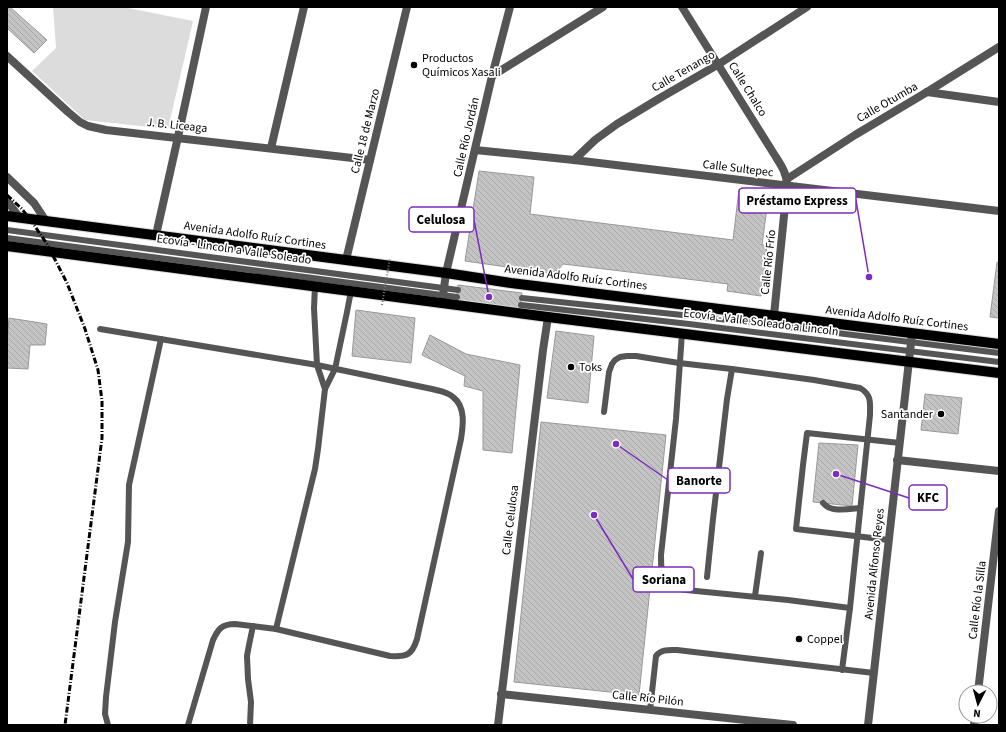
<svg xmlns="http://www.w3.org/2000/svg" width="1006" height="732" font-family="'Source Sans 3',sans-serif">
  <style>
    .park { fill: #dcdcdc }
    .building { fill: url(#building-back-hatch); stroke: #999 }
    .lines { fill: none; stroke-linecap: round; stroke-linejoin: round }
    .primary-casing { stroke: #dbdbdb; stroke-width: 12 }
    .service { stroke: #555; stroke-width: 6 }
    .minor { stroke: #555; stroke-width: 8 }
    .tertiary { stroke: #555; stroke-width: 8 }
    .primary { stroke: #000; stroke-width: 10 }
    .rail { stroke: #000; stroke-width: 3; stroke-dasharray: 6 2 1 2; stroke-linecap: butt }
    .path-bridge { stroke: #777; stroke-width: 2; stroke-dasharray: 1 2; stroke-linecap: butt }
    .poi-dot { fill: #000; stroke: #fff; stroke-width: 1.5 }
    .labels { text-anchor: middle; stroke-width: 3.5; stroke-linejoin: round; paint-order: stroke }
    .poi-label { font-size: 12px; fill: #000; stroke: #fff; text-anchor: start }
    .street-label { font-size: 12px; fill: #000; stroke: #fff }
    .leader { fill: none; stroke: #7b2cbf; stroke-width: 1.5 }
    .callout-dot { fill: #7b2cbf; stroke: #fff; stroke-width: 1.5 }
    .callout { fill: #fff; stroke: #7b2cbf; stroke-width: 1.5 }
    .callout-label { font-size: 13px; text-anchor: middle; font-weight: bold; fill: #000 }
  </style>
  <defs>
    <pattern id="building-back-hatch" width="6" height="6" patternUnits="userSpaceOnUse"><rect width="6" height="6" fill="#c4c4c4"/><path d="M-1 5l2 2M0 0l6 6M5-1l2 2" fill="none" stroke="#a7a7a7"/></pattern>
  </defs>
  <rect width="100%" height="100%" fill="#fff"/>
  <!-- park -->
  <path class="park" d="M 53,7 L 123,7 L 193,21 L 168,129 L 85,120 L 32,71 L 56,48 Z"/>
  <!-- building -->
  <g class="building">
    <path d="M 7,7 L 10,7 L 47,40 L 34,53 L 7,28 Z"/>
    <path d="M 479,171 L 534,177 L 530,214 L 733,240 L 739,189 L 769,193 L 762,245 L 767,245 L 761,296 L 727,291 L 728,284 L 563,264 L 558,270 L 549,273 L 465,261 Z"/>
    <path d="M 997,262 L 999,263 L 999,318 L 990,317 Z"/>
    <path d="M 458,285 L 522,293 L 520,309 L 456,301 Z"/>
    <path d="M 356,310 L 415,318 L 411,363 L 352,356 Z"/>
    <path d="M 9,318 L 47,324 L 45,345 L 30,345 L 28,369 L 7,368 L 7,345 Z"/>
    <path d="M 556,331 L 594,336 L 588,403 L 547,398 Z"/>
    <path d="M 430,335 L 466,354 L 520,365 L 512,453 L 483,450 L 483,391 L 464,386 L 465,376 L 422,355 Z"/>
    <path d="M 925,394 L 962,398 L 958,434 L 921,430 Z"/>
    <path d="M 541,422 L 666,435 L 639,695 L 514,682 Z"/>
    <path d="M 819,443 L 858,445 L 852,506 L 813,502 Z"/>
  </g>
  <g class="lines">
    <!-- primary casing -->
    <g class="primary-casing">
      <g id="primary">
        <path d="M 7,216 L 446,273 L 511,283 L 999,344"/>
        <path d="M 7,246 L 548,317 L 999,373"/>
      </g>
    </g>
    <!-- service -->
    <g class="service">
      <path d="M 7,230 L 458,290"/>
      <path d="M 7,238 L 457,297"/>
      <path d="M 315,286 L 314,308 L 317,365 L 325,389"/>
      <path d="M 522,298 L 739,321 L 999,353"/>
      <path d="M 521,305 L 689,324 L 999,362"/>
      <path d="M 100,329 L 317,365 L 432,389 C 439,391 448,392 453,397 C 466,407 463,426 461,439 L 417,639 C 412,655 407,657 390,656 L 276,629 L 235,624 C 222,624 218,629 213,640 L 188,725"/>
      <path d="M 682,333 L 676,419 L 661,555 C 661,578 661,586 686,590 L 788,600 L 850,608"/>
      <path d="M 604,412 L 609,372 L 612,364 L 615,360 L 620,357 L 627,356 L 636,356 L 679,363 L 732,369 L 814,380 L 860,388 C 872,395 870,403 870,415 L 850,608 L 842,670"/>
      <path d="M 823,503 C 831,513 849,509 860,508"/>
      <path d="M 889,540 L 796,529 L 803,465 L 807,433 L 900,443"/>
      <path d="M 707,577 L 713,519 L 727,399 L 732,369"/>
      <path d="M 755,596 L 761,553"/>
      <path d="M 276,629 L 315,469 L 318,449 L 325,389 L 335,369 L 347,312 L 351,291"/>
      <path d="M 650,710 L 656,656 C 661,649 669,650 677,650 L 874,673"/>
      <path d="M 108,725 L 105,714 L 106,697 L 115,622 L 128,542 L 129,485 L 161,339"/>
      <path d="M 250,725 L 251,702 L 248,679 L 247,656 L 249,645 L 253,626"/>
    </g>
    <!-- minor -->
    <g class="minor">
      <path d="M 682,7 L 774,154 C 781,165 787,173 787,186 L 774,315"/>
      <path d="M 7,56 L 68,112 L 80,122 L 88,126 L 106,130 L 370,160"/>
      <path d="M 492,76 L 603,7"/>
      <path d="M 927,92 L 999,102"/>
      <path d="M 271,148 L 304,7"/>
      <path d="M 475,150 L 574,160 L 999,211"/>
      <path d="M 574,160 L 595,140 L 617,124 L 660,98 L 719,64 L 807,7"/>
      <path d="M 787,179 L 855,135 L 927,92 L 999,47"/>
      <path d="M 156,235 L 178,137 L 206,7"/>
      <path d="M 897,460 L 999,471"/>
      <path d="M 978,692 L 999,511"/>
      <path d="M 501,694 L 793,725"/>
      <path d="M 498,725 L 543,350 L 548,317"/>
      <path d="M 974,725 L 975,716"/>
    </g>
    <!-- tertiary -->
    <g class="tertiary">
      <path d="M 7,177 L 34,203 L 46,221"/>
      <path d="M 7,201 L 20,218"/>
      <path d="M 346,260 L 407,7"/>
      <path d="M 442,303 L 446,273 L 492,76 L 510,7"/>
      <path d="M 868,725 L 912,334"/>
    </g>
    <!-- primary -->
    <use href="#primary" class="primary"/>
    <!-- rail -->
    <path class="rail" d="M 7,195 L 21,208 L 30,219 L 47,244 L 67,283 L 85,329 L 98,370 L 102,401 L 102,438 L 65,725"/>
    <!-- path-bridge -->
    <path class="path-bridge" d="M 382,305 L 390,258"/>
  </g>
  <!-- markers -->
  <g class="poi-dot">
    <circle cx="414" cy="65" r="4"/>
    <circle cx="571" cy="367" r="4"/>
    <circle cx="941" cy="414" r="4"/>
    <circle cx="799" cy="639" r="4"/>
  </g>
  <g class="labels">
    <!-- poi labels -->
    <g class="poi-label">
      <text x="422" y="62">Productos<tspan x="422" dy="14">Químicos Xasali</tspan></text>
      <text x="579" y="371">Toks</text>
      <text x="933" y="418" text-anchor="end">Santander</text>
      <text x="807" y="643">Coppel</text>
    </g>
    <!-- street labels -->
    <g class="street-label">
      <text transform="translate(683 71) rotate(-30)" y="4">Calle Tenango</text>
      <text transform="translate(748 89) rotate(58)" y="4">Calle Chalco</text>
      <text transform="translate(887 102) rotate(-30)" y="4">Calle Otumba</text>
      <text transform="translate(177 125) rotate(6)" y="4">J. B. Liceaga</text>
      <text transform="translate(365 131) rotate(-76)" y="4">Calle 18 de Marzo</text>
      <text transform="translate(466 137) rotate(-77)" y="4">Calle Río Jordán</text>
      <text transform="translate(738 168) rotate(7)" y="4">Calle Sultepec</text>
      <text transform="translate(255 235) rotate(8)" y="4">Avenida Adolfo Ruíz Cortines</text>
      <text transform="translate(234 249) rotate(8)" y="4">Ecovía - Lincoln a Valle Soleado</text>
      <text transform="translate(768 262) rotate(-84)" y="4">Calle Río Frío</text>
      <text transform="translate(576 277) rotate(7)" y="4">Avenida Adolfo Ruíz Cortines</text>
      <text transform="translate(897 318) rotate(7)" y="4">Avenida Adolfo Ruíz Cortines</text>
      <text transform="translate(761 322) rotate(7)" y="4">Ecovía - Valle Soleado a Lincoln</text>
      <text transform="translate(510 520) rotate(-83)" y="4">Calle Celulosa</text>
      <text transform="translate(874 564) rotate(-84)" y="4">Avenida Alfonso Reyes</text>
      <text transform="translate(977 600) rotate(-83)" y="4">Calle Río la Silla</text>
      <text transform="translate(648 698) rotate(6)" y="4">Calle Río Pilón</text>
    </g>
  </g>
  <!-- callouts -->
  <path class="leader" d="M869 277L856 200M489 297L474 220M616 444L668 480M836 474L909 498M594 515L633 579"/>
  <g class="callout-dot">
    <circle cx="869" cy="277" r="4"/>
    <circle cx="489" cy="297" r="4"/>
    <circle cx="616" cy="444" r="4"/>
    <circle cx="836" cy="474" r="4"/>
    <circle cx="594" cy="515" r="4"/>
  </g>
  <g class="callout">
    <rect x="739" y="188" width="117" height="25" rx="4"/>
    <rect x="409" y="207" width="65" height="25" rx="4"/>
    <rect x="668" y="468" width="62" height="25" rx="4"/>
    <rect x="909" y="485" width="38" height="25" rx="4"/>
    <rect x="633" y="567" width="61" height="25" rx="4"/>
  </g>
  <g class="callout-label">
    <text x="797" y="205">Préstamo Express</text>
    <text x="441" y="224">Celulosa</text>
    <text x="699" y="485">Banorte</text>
    <text x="928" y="502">KFC</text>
    <text x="664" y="584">Soriana</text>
  </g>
  <!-- border -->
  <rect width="1006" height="732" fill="none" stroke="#000000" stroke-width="16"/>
  <!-- north arrow -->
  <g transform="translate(978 704) rotate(186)"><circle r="19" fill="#ffffff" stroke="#999999"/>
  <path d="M0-3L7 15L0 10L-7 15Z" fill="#000000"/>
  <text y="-6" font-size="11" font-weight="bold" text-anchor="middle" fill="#000000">N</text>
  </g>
</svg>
